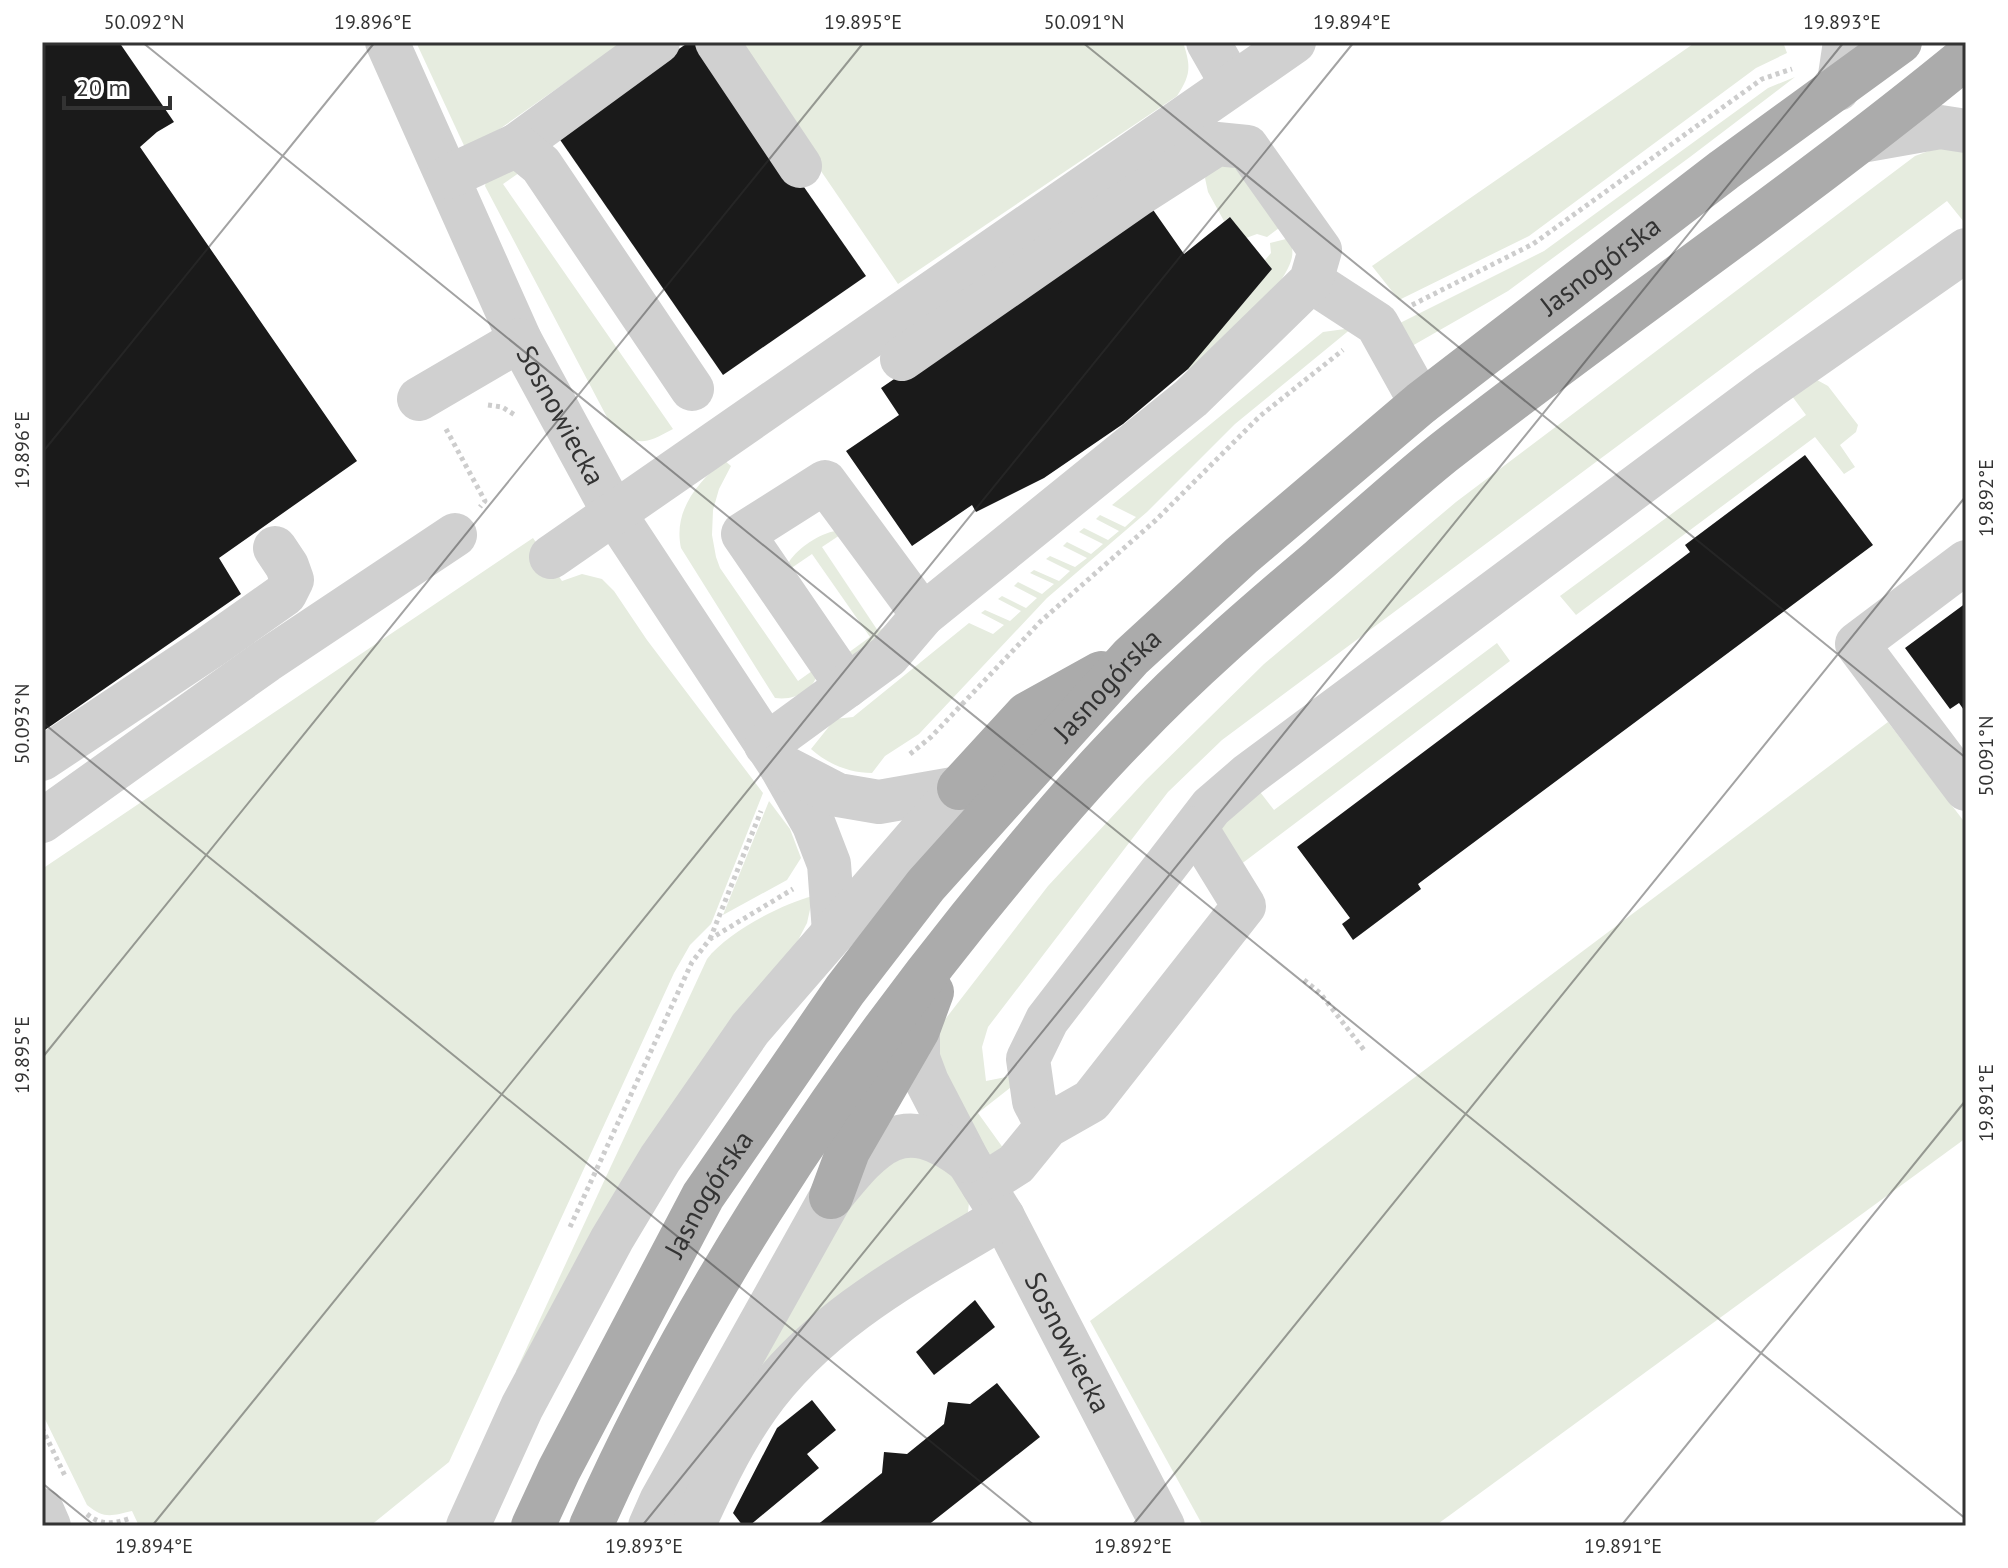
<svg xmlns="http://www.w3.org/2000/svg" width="2008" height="1568" font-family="'PT Sans',sans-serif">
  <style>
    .green { fill: #e6ecdf }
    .building { fill: #1a1a1a }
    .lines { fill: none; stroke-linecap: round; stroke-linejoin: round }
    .path { stroke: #cdcdcd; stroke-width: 5; stroke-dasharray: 4 4; stroke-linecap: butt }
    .minor { stroke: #d0d0d0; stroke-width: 44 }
    .major { stroke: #ababab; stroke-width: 44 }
    .ticks { fill: none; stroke: #333; stroke-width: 2; stroke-opacity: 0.45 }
    .labels { text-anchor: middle; stroke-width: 8; stroke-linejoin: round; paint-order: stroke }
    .street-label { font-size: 28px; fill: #333; stroke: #fff }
    .neatline { fill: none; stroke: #333; stroke-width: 3 }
    .ticks-label { font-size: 20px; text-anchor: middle; fill: #333 }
  </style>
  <rect width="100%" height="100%" fill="#fff"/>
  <!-- green -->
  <g class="green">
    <path d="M 416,42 L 623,42 L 467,152 Z"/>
    <path d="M 733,42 L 1183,42 C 1191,67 1191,74 1177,96 L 898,284 Z"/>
    <path d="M 1696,42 L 1783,42 L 1787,53 L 1756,68 L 1529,236 L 1399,300 L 1372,266 Z"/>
    <path d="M 1795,77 L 1690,157 L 1508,291 L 1412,346 L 1398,324 L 1544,251 L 1768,88 Z"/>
    <path d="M 1937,148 L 1966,148 L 1966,220 L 1964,222 L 1947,201 L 1222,740 L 1168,792 L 988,1027 L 982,1047 L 986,1081 L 1011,1076 L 1015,1084 L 978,1113 L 1006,1152 L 998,1158 L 986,1153 L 936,1065 L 940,1026 L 1048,886 L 1145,781 L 1264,664 L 1456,502 L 1915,156 Z"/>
    <path d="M 1235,162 L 1283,225 L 1267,237 L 1257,234 L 1246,238 L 1230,217 L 1224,221 L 1208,192 L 1205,178 L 1211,169 Z"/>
    <path d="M 529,166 L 503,184 L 673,429 C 640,447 637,446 609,421 L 485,186 L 488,171 Z"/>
    <path d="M 1290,238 C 1292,244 1293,251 1292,257 C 1286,288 1217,353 1193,376 L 1187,369 L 1272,269 L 1265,260 L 1271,253 L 1270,243 Z"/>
    <path d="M 1352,328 L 1235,424 L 1147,512 L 1047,598 L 919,734 L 885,756 L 872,773 C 850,773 827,764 811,749 L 835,719 L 853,717 L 969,623 L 993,634 L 1004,625 L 981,613 L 985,610 L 1010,621 L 1021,611 L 998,599 L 1002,596 L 1026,608 L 1037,598 L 1014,586 L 1018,582 L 1042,594 L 1054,584 L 1030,573 L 1034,570 L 1059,581 L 1070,571 L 1046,559 L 1050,556 L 1075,567 L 1087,558 L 1063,546 L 1067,542 L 1091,554 L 1103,544 L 1079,532 L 1084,528 L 1108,540 L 1119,531 L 1096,519 L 1100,515 L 1125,527 L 1136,517 L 1112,505 L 1323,332 Z"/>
    <path d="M 1817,380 L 1828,386 L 1858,425 L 1856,432 L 1840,445 L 1855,467 L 1844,474 L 1815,437 L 1576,615 L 1560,596 L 1806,415 L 1789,392 Z"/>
    <path d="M 724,460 L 731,466 L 719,489 L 713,510 L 712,535 L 716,557 L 720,568 L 798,681 L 819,666 C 817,689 797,701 775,698 L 681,548 C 673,511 697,483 724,460 Z"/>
    <path d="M 836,531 L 843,533 L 822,547 L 878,631 L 900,618 L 899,623 L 853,655 L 848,653 L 870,637 L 812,554 L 790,569 L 789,562 C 798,548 820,533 836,531 Z"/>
    <path d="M 533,538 L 562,581 L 582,574 L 602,579 L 614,591 L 647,640 L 763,793 L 711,924 L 690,945 L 674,973 L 449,1462 L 370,1526 L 139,1526 L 132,1511 C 111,1516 104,1519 87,1505 L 42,1413 L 42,869 Z"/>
    <path d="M 1497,643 L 1510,661 L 1240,865 L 1219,827 L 1257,788 L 1274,810 Z"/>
    <path d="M 1888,722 L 1966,824 L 1966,1138 L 1435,1526 L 1203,1526 L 1090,1321 Z"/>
    <path d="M 769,801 L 790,829 L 801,858 L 787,880 L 723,915 Z"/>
    <path d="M 813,896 L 807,923 L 794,948 L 520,1373 L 516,1371 L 707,959 C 727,933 781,904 813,896 Z"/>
    <path d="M 933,1152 L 970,1193 L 968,1212 L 957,1226 L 707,1444 L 873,1163 Z"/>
  </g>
  <!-- building -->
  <g class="building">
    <path d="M 42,42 L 119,42 L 174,122 L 157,132 L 140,147 L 357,461 L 219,558 L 241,594 L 42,732 Z"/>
    <path d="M 689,42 L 703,42 L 866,276 L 723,375 L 556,134 Z"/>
    <path d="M 1149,204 L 1184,254 L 1230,217 L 1272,269 L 1188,369 L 1123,424 L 1044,478 L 976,512 L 972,505 L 912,546 L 846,451 L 899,415 L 881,388 Z"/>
    <path d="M 1805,455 L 1873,545 L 1418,884 L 1421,889 L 1353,940 L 1342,924 L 1350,918 L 1297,847 L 1690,552 L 1685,545 Z"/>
    <path d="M 1966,603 L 1966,713 L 1959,703 L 1950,709 L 1905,648 Z"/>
    <path d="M 975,1300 L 995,1327 L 934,1375 L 916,1352 Z"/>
    <path d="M 997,1383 L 1040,1437 L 927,1526 L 816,1526 L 882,1473 L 884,1452 L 907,1454 L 944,1424 L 948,1402 L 970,1404 Z"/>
    <path d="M 812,1400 L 836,1430 L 807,1454 L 819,1468 L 749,1526 L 743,1526 L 733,1513 L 777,1428 Z"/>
  </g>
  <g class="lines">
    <!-- path -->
    <g class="path">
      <path d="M 1412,305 L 1533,244 L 1762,79 L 1792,69"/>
      <path d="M 488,405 L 502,407 L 515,415"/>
      <path d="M 446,429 L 485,501 L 480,507"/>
      <path d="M 910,754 L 931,737 L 1041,621 L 1156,520 L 1260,416 L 1343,350"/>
      <path d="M 710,939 L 761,811"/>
      <path d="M 1304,980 L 1320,993 L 1364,1050"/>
      <path d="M 570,1227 L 692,962 L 710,939 L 793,889"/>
      <path d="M 42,1428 L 66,1478"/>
      <path d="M 87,1514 C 101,1526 114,1524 131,1518"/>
    </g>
    <!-- minor -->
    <g class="minor">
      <path id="s1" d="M 387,42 L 520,340 L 614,513 L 780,765 L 814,825 L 829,864 L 834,932"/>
      <path d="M 717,42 L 800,166"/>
      <path d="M 1208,42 L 1232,84"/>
      <path d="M 1838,89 L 1845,42"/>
      <path d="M 1861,141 L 1940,127 L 1966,131"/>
      <path d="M 517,145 L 658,42"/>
      <path d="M 448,177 L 517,145 L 541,165 L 692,389"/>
      <path d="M 1311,281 L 1377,324 L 1421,403"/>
      <path d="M 419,399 L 520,340"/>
      <path d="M 551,557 L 1294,42"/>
      <path d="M 1966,562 L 1857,644 L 1966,789"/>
      <path d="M 847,686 L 743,534 L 825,482 L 923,615"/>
      <path d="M 766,745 L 888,656 L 923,615 L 1191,398 L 1311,281 L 1320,250 L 1247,147 L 1217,144 L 1139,194 L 902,359"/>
      <path d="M 42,759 L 210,647 L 285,594 L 292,580 L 287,566 L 275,548"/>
      <path d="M 780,765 L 838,795 L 879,802 L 959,788"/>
      <path d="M 42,821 L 266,661 L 455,535"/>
      <path id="s2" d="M 918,1030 L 918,1058 L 927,1082 L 968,1161 L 1003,1217 L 1163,1526"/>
      <path d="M 1047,1126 L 1034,1101 L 1028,1059 L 1047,1020 L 1211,807 L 1248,775 L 1770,387 L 1966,250"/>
      <path d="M 983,1185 L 1016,1164 L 1047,1126 L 1091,1101 L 1244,906 L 1196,828"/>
      <path d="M 42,1510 L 49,1526"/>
      <path d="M 468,1526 L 522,1407 L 612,1239 L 660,1159 L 750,1029 L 959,788"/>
      <path d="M 650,1526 L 661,1501 L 831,1197 C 875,1143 902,1110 968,1161"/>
      <path d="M 693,1526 C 712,1485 731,1444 757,1407 C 818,1320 914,1270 1003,1217"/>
    </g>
    <!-- major -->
    <g class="major">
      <path d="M 959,788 L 1027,714 L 1101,673"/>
      <path d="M 831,1197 L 848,1151 L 918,1030 L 932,992"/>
      <path id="s3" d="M 533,1526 L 559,1470 L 703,1196 L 845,990 L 926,885 L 1131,657 L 1241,556 L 1421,403 L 1724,170 L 1900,42"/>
      <path d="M 591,1526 C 687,1310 821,1103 969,919 C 1021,855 1073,791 1130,733 C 1189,671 1254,615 1319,560 C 1360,524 1401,487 1443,453 C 1615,318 1797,196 1966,57"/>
    </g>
  </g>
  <!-- ticks -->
  <path class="ticks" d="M 142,42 L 1966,1519M 1082,42 L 1966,758M 42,453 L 375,42M 42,722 L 1035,1526M 42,1058 L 864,42M 42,1483 L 95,1526M 152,1526 L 1354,42M 642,1526 L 1844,42M 1132,1526 L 1966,496M 1621,1526 L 1966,1100"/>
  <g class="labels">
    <!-- street labels -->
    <g class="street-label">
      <text dy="10" stroke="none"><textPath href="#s3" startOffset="1672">Jasnogórska</textPath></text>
      <text dy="10" stroke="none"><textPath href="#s1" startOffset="412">Sosnowiecka</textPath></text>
      <text dy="10" stroke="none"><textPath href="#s3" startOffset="1024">Jasnogórska</textPath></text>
      <text dy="10" stroke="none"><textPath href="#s3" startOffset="376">Jasnogórska</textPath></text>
      <text dy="10" stroke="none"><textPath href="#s2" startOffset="350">Sosnowiecka</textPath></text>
    </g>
  </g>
  <!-- border -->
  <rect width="2008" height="1568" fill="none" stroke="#ffffff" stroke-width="88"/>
  <!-- scale -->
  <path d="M64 96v12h106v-12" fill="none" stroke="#333333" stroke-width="4"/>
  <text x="76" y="96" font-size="24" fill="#333333" stroke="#ffffff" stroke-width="6" paint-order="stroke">20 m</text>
  <rect x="44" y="44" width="1920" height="1480" class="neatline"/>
  <g class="ticks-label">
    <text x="144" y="29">50.092°N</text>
    <text x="373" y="29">19.896°E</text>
    <text x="863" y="29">19.895°E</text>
    <text x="1084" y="29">50.091°N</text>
    <text x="1352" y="29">19.894°E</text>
    <text x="1842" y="29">19.893°E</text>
    <text transform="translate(22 450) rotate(-90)" y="7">19.896°E</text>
    <text transform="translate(1986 498) rotate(-90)" y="7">19.892°E</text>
    <text transform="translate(22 724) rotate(-90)" y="7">50.093°N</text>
    <text transform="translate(1986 756) rotate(-90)" y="7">50.091°N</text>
    <text transform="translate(22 1055) rotate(-90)" y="7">19.895°E</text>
    <text transform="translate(1986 1103) rotate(-90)" y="7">19.891°E</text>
    <text x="154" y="1553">19.894°E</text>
    <text x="644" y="1553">19.893°E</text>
    <text x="1133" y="1553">19.892°E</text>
    <text x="1623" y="1553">19.891°E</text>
  </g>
</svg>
